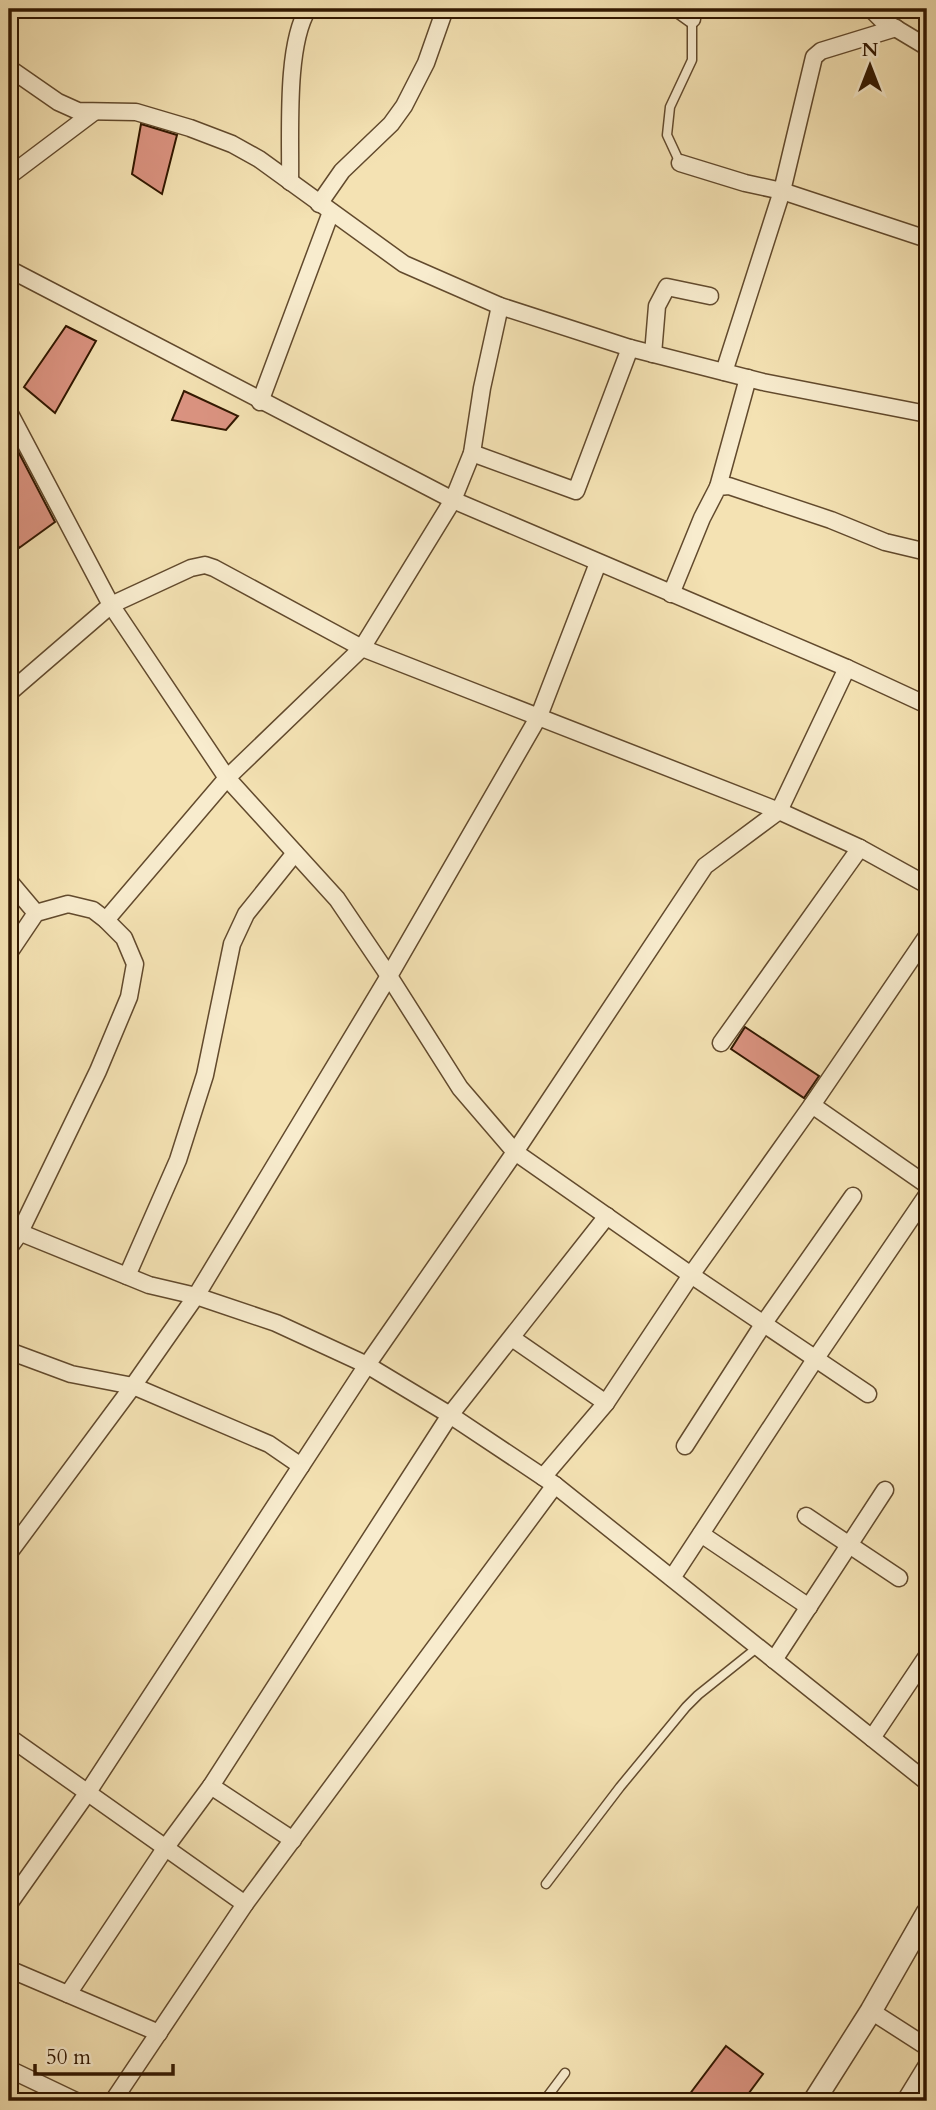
<svg xmlns="http://www.w3.org/2000/svg" width="936" height="2110" font-family="Cardo,serif">
  <style>
    .building { fill: #dc9482; stroke: #311700; stroke-width: 2 }
    .lines { fill: none; stroke-linecap: round; stroke-linejoin: round }
    .service-casing { stroke: #624a2d; stroke-width: 11 }
    .minor-casing { stroke: #624a2d; stroke-width: 19 }
    .tertiary-casing { stroke: #624a2d; stroke-width: 24 }
    .service { stroke: #f8ecce; stroke-width: 8 }
    .minor { stroke: #f8ecce; stroke-width: 16 }
    .tertiary { stroke: #f8ecce; stroke-width: 21 }
  </style>
  <rect width="100%" height="100%" fill="#f4e2b3"/>
  <filter id="stains"><feTurbulence type="fractalNoise" baseFrequency=".00286" numOctaves="4"/><feColorMatrix values="0 0 0 0 .2 0 0 0 0 .09 0 0 0 0 .02 0 0 0 .5 -.17"/></filter>
  <radialGradient id="worn" r=".72"><stop offset=".6" stop-color="#630" stop-opacity="0"/><stop offset="1" stop-color="#630" stop-opacity=".3"/></radialGradient>
  <!-- building -->
  <g class="building">
    <path d="M 141,124 L 177,135 L 162,194 L 132,174 Z"/>
    <path d="M 66,326 L 96,341 L 55,413 L 24,387 Z"/>
    <path d="M 184,391 L 238,416 L 226,430 L 172,420 Z"/>
    <path d="M 9,434 L 55,522 L 19,548 L 9,525 Z"/>
    <path d="M 745,1027 L 819,1076 L 804,1098 L 731,1049 Z"/>
    <path d="M 726,2046 L 763,2074 L 743,2101 L 697,2101 L 689,2095 Z"/>
  </g>
  <g class="lines">
    <!-- service casing -->
    <g class="service-casing">
      <g id="service">
        <path d="M 680,163 L 667,135 L 670,107 L 692,60 L 692,19"/>
        <path d="M 546,1884 L 620,1787 L 686,1707 L 698,1695 L 758,1647"/>
        <path d="M 544,2101 L 565,2073"/>
      </g>
    </g>
    <!-- minor casing -->
    <g class="minor-casing">
      <g id="minor">
        <path d="M 678,9 L 692,19"/>
        <path d="M 871,9 L 882,20 L 927,47"/>
        <path d="M 9,68 L 58,102 L 78,111 L 136,112 L 190,128 L 232,144 L 259,159 L 404,264 L 500,306 L 630,348 L 763,382 L 927,414"/>
        <path d="M 680,163 L 745,183 L 782,191 L 927,239"/>
        <path d="M 9,176 L 94,112"/>
        <path d="M 290,182 C 291,136 285,46 308,9"/>
        <path d="M 319,204 L 342,171 L 391,124 L 404,106 L 426,63 L 445,9"/>
        <path d="M 9,269 L 453,500 L 847,668 L 927,705"/>
        <path d="M 653,354 L 657,306 L 667,287 L 710,296"/>
        <path d="M 724,372 L 782,191 L 814,57 L 821,51 L 896,28"/>
        <path d="M 260,402 L 331,212"/>
        <path d="M 9,412 L 111,605 L 227,778 L 337,899 L 389,976 L 460,1088 L 515,1152 L 691,1275 L 868,1394"/>
        <path d="M 472,453 L 576,491 L 630,348"/>
        <path d="M 718,487 L 748,378"/>
        <path d="M 671,594 L 702,518 L 718,487 L 729,486 L 831,520 L 885,542 L 927,552"/>
        <path d="M 9,693 L 111,605 L 191,568 L 205,565 L 214,568 L 362,648 L 779,811 L 860,848 L 927,885"/>
        <path d="M 9,881 L 36,913"/>
        <path d="M 106,920 L 227,778 L 362,648 L 453,500 L 472,453 L 482,388 L 500,306"/>
        <path d="M 9,953 L 36,913 L 68,904 L 93,910 L 106,920 L 124,938 L 135,964 L 129,997 L 98,1071 L 19,1234 L 9,1248"/>
        <path d="M 721,1043 L 860,848"/>
        <path d="M 812,1105 L 927,1185"/>
        <path d="M 9,1228 L 149,1285 L 196,1296 L 276,1323 L 367,1365 L 450,1415 L 555,1485 L 927,1782"/>
        <path d="M 127,1276 L 178,1160 L 205,1075 L 232,944 L 246,914 L 295,853"/>
        <path d="M 512,1338 L 606,1403"/>
        <path d="M 9,1351 L 71,1374 L 133,1386 L 269,1444 L 301,1466"/>
        <path d="M 685,1446 L 764,1323 L 853,1196"/>
        <path d="M 543,1477 L 606,1403 L 691,1275 L 812,1105 L 927,936"/>
        <path d="M 806,1516 L 899,1578"/>
        <path d="M 701,1534 L 809,1607"/>
        <path d="M 9,1553 L 133,1386 L 196,1296 L 389,976 L 539,716 L 598,563"/>
        <path d="M 672,1578 L 816,1358 L 927,1195"/>
        <path d="M 774,1660 L 885,1490"/>
        <path d="M 9,1737 L 245,1904"/>
        <path d="M 872,1738 L 927,1656"/>
        <path d="M 211,1786 L 293,1840"/>
        <path d="M 9,1904 L 88,1792 L 367,1365 L 515,1152 L 705,866 L 779,811 L 847,668"/>
        <path d="M 9,1969 L 159,2033"/>
        <path d="M 68,1994 L 166,1847 L 211,1786 L 450,1415 L 607,1216"/>
        <path d="M 871,2011 L 927,2047"/>
        <path d="M 9,2069 L 76,2101"/>
        <path d="M 113,2101 L 245,1904 L 555,1485"/>
        <path d="M 905,2101 L 927,2065"/>
      </g>
    </g>
    <!-- tertiary casing -->
    <g class="tertiary-casing">
      <path id="tertiary" d="M 814,2101 L 871,2011 L 927,1913"/>
    </g>
    <!-- service -->
    <use href="#service" class="service"/>
    <!-- minor -->
    <use href="#minor" class="minor"/>
    <!-- tertiary -->
    <use href="#tertiary" class="tertiary"/>
  </g>
  <!-- margin -->
  <rect width="936" height="2110" fill="none" stroke="#f4e2b3" stroke-width="35"/>
  <rect x="10" y="10" width="915" height="2089" fill="none" stroke="#311700" stroke-width="3.5"/>
  <rect x="18" y="18" width="901" height="2075" fill="none" stroke="#311700" stroke-width="2"/>
  <!-- north arrow -->
  <g transform="translate(870 66)" stroke="#f8ecce" stroke-width="5" paint-order="stroke">
  <path d="M0-5L12 26L0 18L-12 26Z" fill="#311700"/>
  <text y="-10" font-size="19" font-weight="bold" text-anchor="middle" fill="#311700">N</text>
  </g>
  <!-- scale -->
  <path d="M35 2064v10h138v-10" fill="none" stroke="#311700" stroke-width="3.5"/>
  <text x="46" y="2064" font-size="21" fill="#311700" stroke="#f8ecce" stroke-width="5" paint-order="stroke">50 m</text>
  <rect width="100%" height="100%" filter="url(#stains)"/>
  <rect width="100%" height="100%" fill="url(#worn)"/>
</svg>
